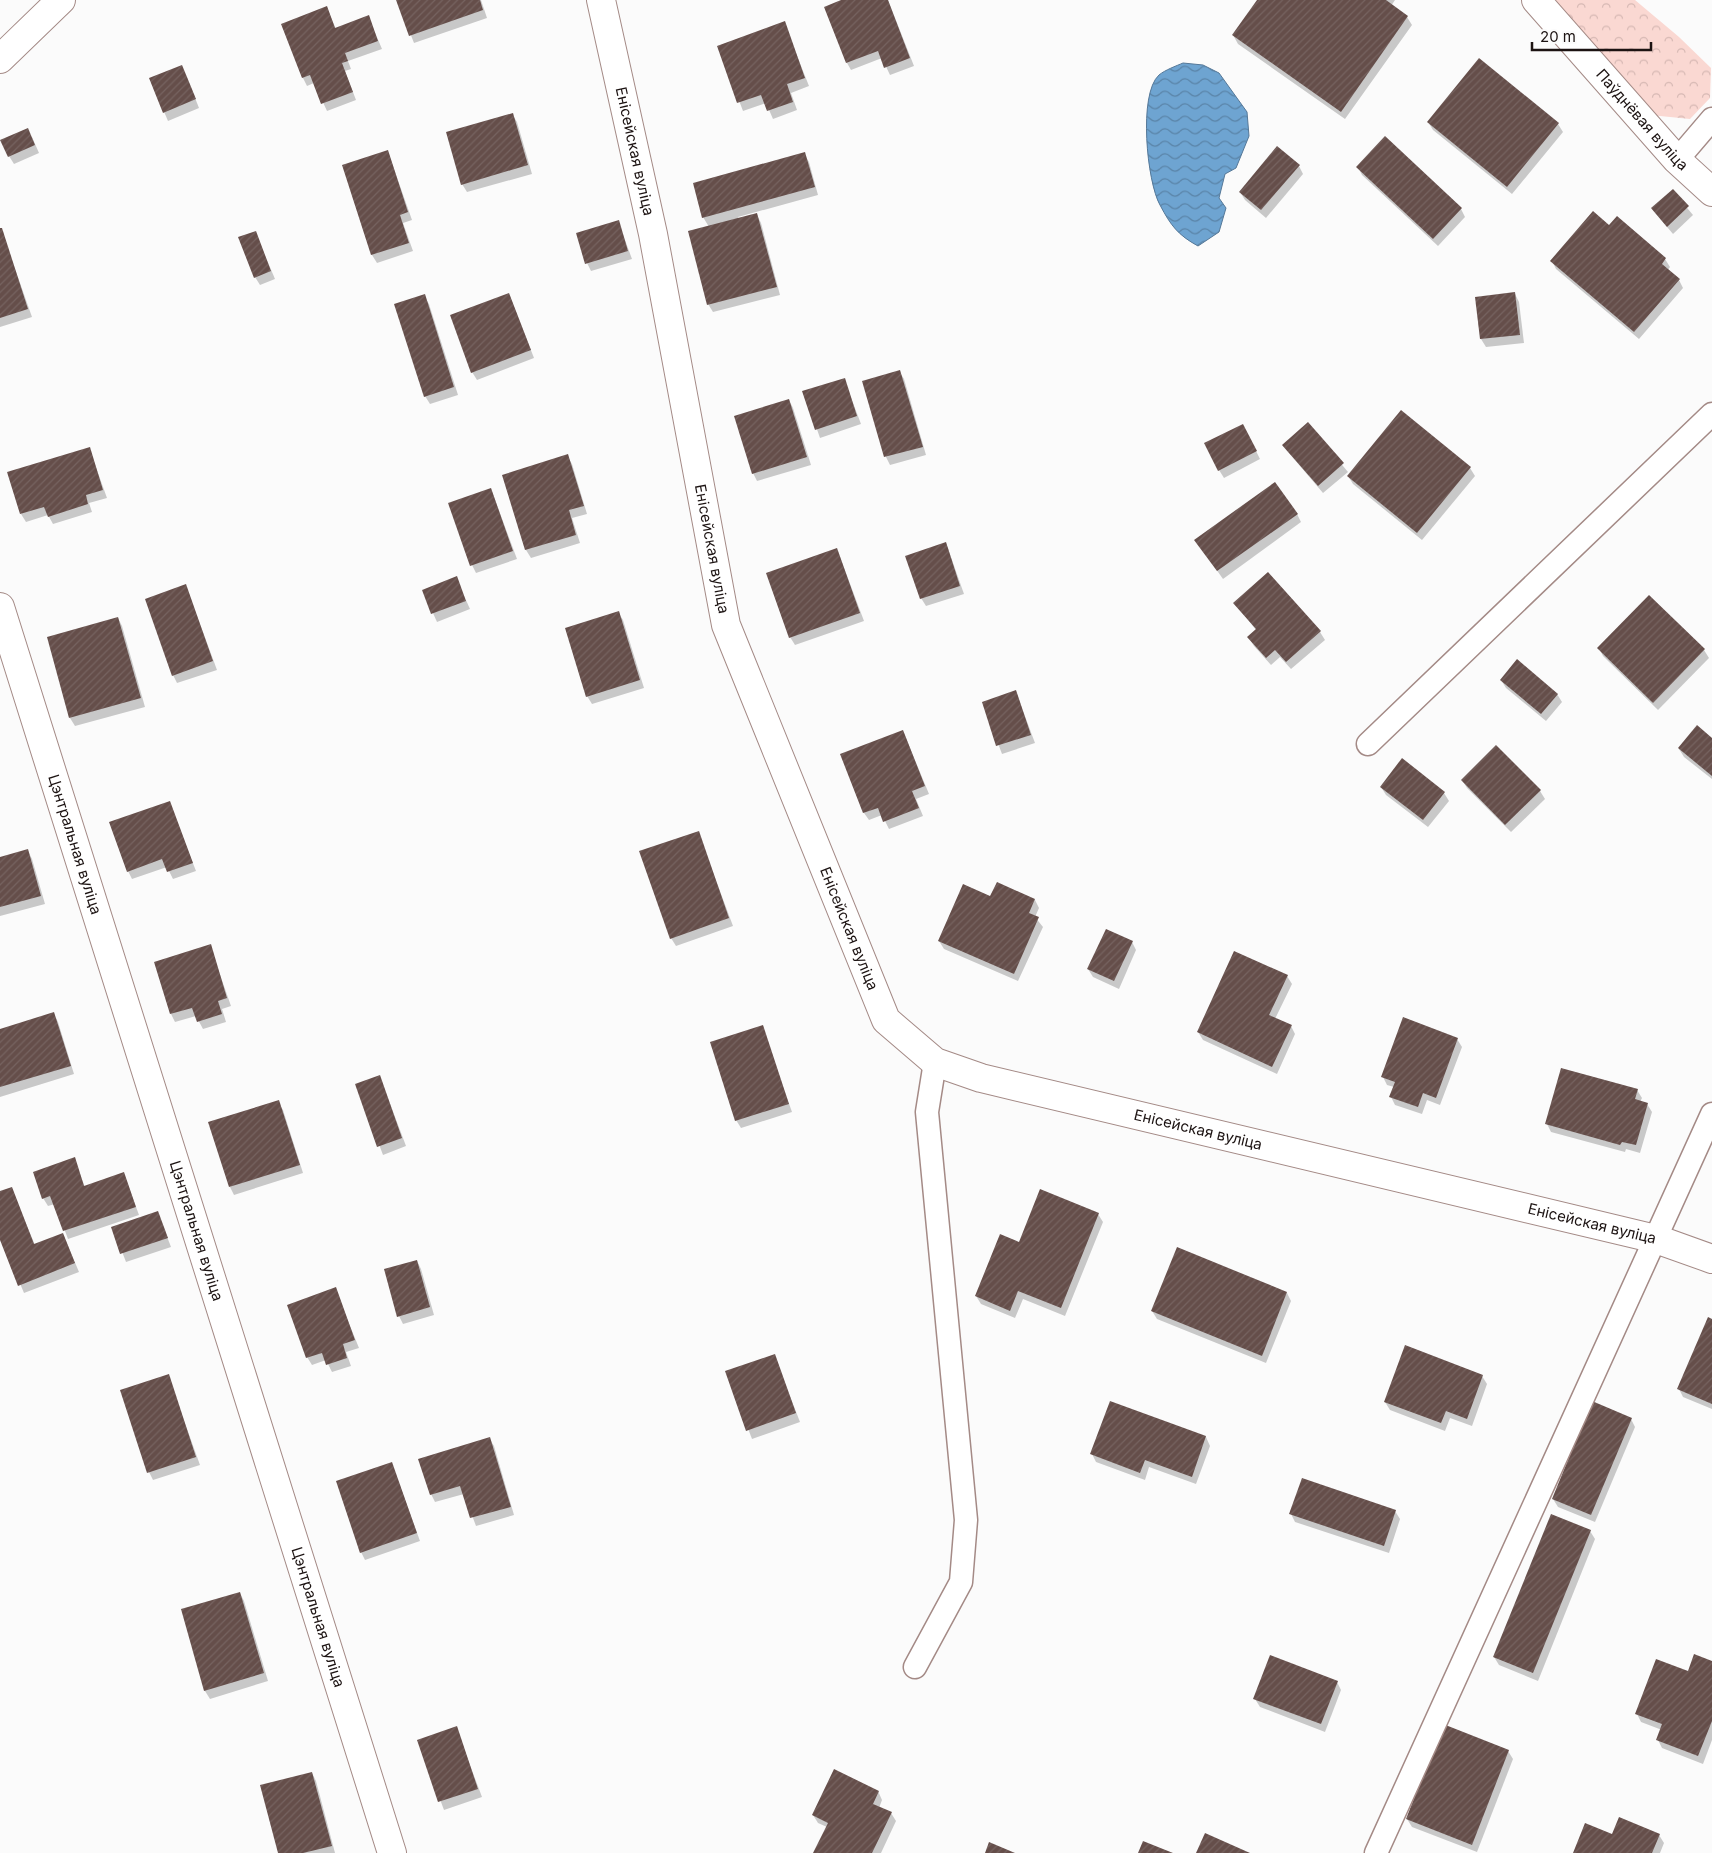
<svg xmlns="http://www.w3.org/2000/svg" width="1712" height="1853" font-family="Inter,sans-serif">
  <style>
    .forest { fill: url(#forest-crowns) }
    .water { fill: url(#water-waves); stroke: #557898 }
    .shadow { fill: #0003 }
    .building { fill: url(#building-hatch) }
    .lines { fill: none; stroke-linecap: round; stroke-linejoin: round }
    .service-casing { stroke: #a48a86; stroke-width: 25 }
    .minor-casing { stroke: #a48a86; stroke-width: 30 }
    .service { stroke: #fff; stroke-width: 22 }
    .minor { stroke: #fff; stroke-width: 28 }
    .labels { text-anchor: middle; stroke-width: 5; stroke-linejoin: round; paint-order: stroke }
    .street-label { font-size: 15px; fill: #1c1312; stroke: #fbfbfb }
  </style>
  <defs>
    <pattern id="forest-crowns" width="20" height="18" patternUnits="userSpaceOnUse" patternTransform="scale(1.25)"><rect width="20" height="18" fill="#fad8d2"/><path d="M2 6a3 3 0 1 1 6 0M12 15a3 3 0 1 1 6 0" fill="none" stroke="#d6b8b3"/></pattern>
    <pattern id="water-waves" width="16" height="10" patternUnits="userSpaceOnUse" patternTransform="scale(1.25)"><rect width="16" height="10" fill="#6ea4d1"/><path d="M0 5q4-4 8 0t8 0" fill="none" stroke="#5a84a8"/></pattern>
    <pattern id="building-hatch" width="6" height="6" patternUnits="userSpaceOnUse" patternTransform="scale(1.25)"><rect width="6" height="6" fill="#654e4a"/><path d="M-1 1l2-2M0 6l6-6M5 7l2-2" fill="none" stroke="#766360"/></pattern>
  </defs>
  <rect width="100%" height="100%" fill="#fbfbfb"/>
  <!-- forest -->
  <path class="forest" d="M 1550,0 L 1635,0 L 1679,37 L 1711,68 L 1710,98 L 1690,119 L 1650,115 Z"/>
  <!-- water -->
  <path class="water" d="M 1183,63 L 1203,65 L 1219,73 L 1247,112 L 1249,136 L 1236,168 L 1225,174 L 1219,198 L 1226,208 L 1219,232 L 1198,246 C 1178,235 1171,226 1160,205 C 1147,182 1138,94 1159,75 C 1165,70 1176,66 1183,63 Z"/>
  <!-- shadow -->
  <g class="shadow">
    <path d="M 397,0 L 481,0 L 487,18 L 414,43 Z"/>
    <path d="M 845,0 L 888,0 L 914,66 L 890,75 L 882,58 L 851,70 L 847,63 Z"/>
    <path d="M 1258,0 L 1395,0 L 1391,6 L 1407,17 L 1412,25 L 1345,119 L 1238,44 L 1233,35 Z"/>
    <path d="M 327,8 L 336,29 L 368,16 L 382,49 L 348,61 L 351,69 L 345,71 L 356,100 L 327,111 L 314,83 L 307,86 L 303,78 L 283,24 Z"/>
    <path d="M 784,23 L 809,86 L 791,93 L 797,110 L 773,119 L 766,103 L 743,111 L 718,46 Z"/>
    <path d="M 1479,60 L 1558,124 L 1563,132 L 1512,194 L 1433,130 L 1428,122 Z"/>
    <path d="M 186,75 L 199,108 L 168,121 L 150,79 Z"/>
    <path d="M 512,114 L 517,122 L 532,174 L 467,192 L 462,184 Z"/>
    <path d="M 32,137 L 39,153 L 14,164 L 9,156 Z"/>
    <path d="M 388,152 L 412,220 L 403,223 L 413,251 L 377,263 L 372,255 Z"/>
    <path d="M 804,154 L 809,162 L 818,195 L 738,217 L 739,219 L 757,215 L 761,223 L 780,295 L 713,312 L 708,304 L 709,227 L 703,217 Z"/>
    <path d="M 1299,166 L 1303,174 L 1266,218 L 1245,200 L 1240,192 Z"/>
    <path d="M 1358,167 L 1461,209 L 1465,217 L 1438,246 L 1362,175 Z"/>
    <path d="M 1673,191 L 1693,215 L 1673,234 L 1652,209 Z"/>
    <path d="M 1617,218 L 1665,259 L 1670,267 L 1668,270 L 1679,280 L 1683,288 L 1639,339 L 1556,269 L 1552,261 L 1610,226 Z"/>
    <path d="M 618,221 L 632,259 L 591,271 L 587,263 Z"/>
    <path d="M 1,229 L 32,317 L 0,327 L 0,230 Z"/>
    <path d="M 255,232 L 275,279 L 260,285 L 255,277 Z"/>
    <path d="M 509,294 L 534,358 L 477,380 L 472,372 Z"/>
    <path d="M 1515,294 L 1519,302 L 1524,343 L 1486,347 L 1481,339 L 1477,298 Z"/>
    <path d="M 424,296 L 429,304 L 458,395 L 430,404 L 425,396 Z"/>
    <path d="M 899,371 L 904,379 L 926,455 L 890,465 L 886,457 L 864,382 Z"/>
    <path d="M 844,379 L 861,424 L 820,438 L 804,392 Z"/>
    <path d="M 789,400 L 793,408 L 811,465 L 757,481 L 753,473 Z"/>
    <path d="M 1308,424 L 1348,472 L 1323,493 L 1283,446 Z"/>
    <path d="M 1247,433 L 1260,459 L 1224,478 L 1219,470 Z"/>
    <path d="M 89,448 L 107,498 L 89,503 L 92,512 L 53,524 L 48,515 L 26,522 L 21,514 Z"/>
    <path d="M 567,456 L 572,464 L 587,514 L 572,518 L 580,543 L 531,558 L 526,550 L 503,476 Z"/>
    <path d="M 1470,468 L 1475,476 L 1422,540 L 1353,484 L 1348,476 Z"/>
    <path d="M 491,489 L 517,559 L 476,573 L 472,565 Z"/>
    <path d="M 1297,514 L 1301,522 L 1223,579 L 1201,548 Z"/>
    <path d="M 946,543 L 964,594 L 926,606 L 921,598 Z"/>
    <path d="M 837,549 L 864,621 L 795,645 L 790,637 Z"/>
    <path d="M 456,578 L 470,609 L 437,622 L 423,591 Z"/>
    <path d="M 186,586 L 217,670 L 177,683 L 173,675 Z"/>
    <path d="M 1649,597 L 1704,650 L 1709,658 L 1658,710 L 1603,656 L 1599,648 Z"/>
    <path d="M 1235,603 L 1320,632 L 1325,640 L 1291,669 L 1280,657 L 1271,665 L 1254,646 L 1249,638 L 1256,630 Z"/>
    <path d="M 618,612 L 623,620 L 644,688 L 592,704 L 587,696 Z"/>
    <path d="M 118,618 L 122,626 L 145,707 L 75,726 L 70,718 L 48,638 Z"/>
    <path d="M 1501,680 L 1557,694 L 1562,702 L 1546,721 L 1506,688 Z"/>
    <path d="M 1016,692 L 1035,743 L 1002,754 L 983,703 Z"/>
    <path d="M 903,731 L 929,794 L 916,799 L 923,816 L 889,829 L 882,815 L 869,820 L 864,813 Z"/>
    <path d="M 1712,740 L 1712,779 L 1684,757 L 1679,749 Z"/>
    <path d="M 1496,746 L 1540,791 L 1545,799 L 1511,832 L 1467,788 L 1462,780 Z"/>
    <path d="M 1381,787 L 1444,793 L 1449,801 L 1428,827 L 1386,795 Z"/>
    <path d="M 169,802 L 196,871 L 173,879 L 167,867 L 132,879 L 128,871 Z"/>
    <path d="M 698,832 L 733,926 L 676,946 L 671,938 Z"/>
    <path d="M 28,851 L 32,859 L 45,904 L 0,916 L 0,858 Z"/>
    <path d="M 997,883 L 1035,900 L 1039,908 L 1035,917 L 1043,927 L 1018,981 L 944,949 L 939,941 L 991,898 Z"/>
    <path d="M 1132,942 L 1136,950 L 1119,989 L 1093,977 L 1088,969 Z"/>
    <path d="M 210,946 L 231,1006 L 222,1009 L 226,1022 L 203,1029 L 196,1016 L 175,1022 L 171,1014 L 155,962 Z"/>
    <path d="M 1287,976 L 1292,984 L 1275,1019 L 1291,1026 L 1295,1034 L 1277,1074 L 1203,1040 L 1198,1032 Z"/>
    <path d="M 54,1014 L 58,1022 L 74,1074 L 0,1097 L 0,1031 Z"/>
    <path d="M 762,1027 L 792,1112 L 741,1128 L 736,1120 Z"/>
    <path d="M 1457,1039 L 1462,1047 L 1440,1105 L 1427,1100 L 1422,1114 L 1395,1105 L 1391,1097 L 1394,1087 L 1387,1085 L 1383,1077 Z"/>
    <path d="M 380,1077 L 406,1146 L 383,1155 L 357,1085 Z"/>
    <path d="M 1637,1090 L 1642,1098 L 1640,1102 L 1647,1104 L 1652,1112 L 1640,1153 L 1626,1149 L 1625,1152 L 1551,1132 L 1547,1124 Z"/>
    <path d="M 278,1102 L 283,1110 L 303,1173 L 234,1195 L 230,1187 Z"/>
    <path d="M 74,1159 L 85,1187 L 124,1174 L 139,1215 L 68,1239 L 55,1204 L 48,1206 L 43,1198 Z"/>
    <path d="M 11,1188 L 35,1245 L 63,1234 L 79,1272 L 24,1293 L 0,1236 L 0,1193 Z"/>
    <path d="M 158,1213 L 171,1247 L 126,1262 L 113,1228 Z"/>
    <path d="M 1098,1214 L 1103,1222 L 1065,1316 L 1023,1299 L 1015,1318 L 981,1304 L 976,1296 L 1020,1243 Z"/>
    <path d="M 417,1261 L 421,1269 L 434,1315 L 403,1324 L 399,1316 Z"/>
    <path d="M 335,1289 L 359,1348 L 346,1352 L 351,1366 L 332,1372 L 326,1360 L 312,1365 L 307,1357 Z"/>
    <path d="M 1287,1293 L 1291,1301 L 1266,1363 L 1157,1319 L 1152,1311 Z"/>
    <path d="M 1712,1320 L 1712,1409 L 1683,1397 L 1679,1389 Z"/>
    <path d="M 774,1355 L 800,1422 L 752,1439 L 726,1372 Z"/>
    <path d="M 168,1376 L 200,1465 L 153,1480 L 149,1472 Z"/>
    <path d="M 1482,1376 L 1487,1384 L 1472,1426 L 1450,1418 L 1445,1431 L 1390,1410 L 1385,1402 Z"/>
    <path d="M 1111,1402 L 1206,1437 L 1210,1446 L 1196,1484 L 1149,1467 L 1145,1480 L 1096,1462 L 1092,1454 Z"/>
    <path d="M 1631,1419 L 1635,1427 L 1595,1522 L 1558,1507 L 1553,1499 Z"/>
    <path d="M 489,1438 L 494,1446 L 514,1515 L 476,1526 L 464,1494 L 435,1502 L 431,1494 Z"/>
    <path d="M 392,1464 L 420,1541 L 365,1560 L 361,1552 Z"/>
    <path d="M 1395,1511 L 1400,1519 L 1389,1553 L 1295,1522 L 1291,1514 Z"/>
    <path d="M 1590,1531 L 1595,1539 L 1538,1681 L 1499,1665 L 1494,1657 Z"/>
    <path d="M 240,1593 L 244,1601 L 268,1681 L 210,1699 L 205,1691 L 182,1610 Z"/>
    <path d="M 1712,1662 L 1712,1740 L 1703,1764 L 1662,1748 L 1658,1740 L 1662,1730 L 1641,1722 L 1637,1714 L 1688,1673 Z"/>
    <path d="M 1337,1682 L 1341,1690 L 1325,1732 L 1260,1707 L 1255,1699 Z"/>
    <path d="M 456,1728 L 482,1797 L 444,1810 L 418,1741 Z"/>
    <path d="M 1508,1751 L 1513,1759 L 1477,1852 L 1412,1827 L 1407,1819 Z"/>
    <path d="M 312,1773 L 316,1781 L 335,1853 L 280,1853 Z"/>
    <path d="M 878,1791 L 882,1800 L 879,1808 L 891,1813 L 896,1821 L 881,1853 L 815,1853 L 827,1827 L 818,1823 L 813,1815 Z"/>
    <path d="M 1659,1835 L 1664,1843 L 1660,1853 L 1574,1853 L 1613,1836 Z"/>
  </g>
  <!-- building -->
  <g class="building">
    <path d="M 396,0 L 480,0 L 483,10 L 409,36 Z"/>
    <path d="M 841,0 L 888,0 L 910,58 L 884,68 L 878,51 L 846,63 L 824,7 Z"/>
    <path d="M 1257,0 L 1386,0 L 1408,16 L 1341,112 L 1232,35 Z"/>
    <path d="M 327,6 L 335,28 L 369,15 L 378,41 L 345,53 L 348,61 L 342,63 L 353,92 L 321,104 L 310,75 L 302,78 L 281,24 Z"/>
    <path d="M 785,21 L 805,78 L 787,84 L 793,102 L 767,111 L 761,95 L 737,103 L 717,46 Z"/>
    <path d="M 1479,58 L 1559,123 L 1507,187 L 1427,122 Z"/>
    <path d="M 182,65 L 196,99 L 163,113 L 149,78 Z"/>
    <path d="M 513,113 L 528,165 L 461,185 L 446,132 Z"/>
    <path d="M 28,128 L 35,145 L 8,157 L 0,140 Z"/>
    <path d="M 1385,136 L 1462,208 L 1433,239 L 1356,167 Z"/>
    <path d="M 1277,146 L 1300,165 L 1261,210 L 1239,192 Z"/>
    <path d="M 388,150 L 408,212 L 400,215 L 409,243 L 371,255 L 342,165 Z"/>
    <path d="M 805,152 L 815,187 L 702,218 L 693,183 Z"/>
    <path d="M 1673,189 L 1689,206 L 1667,227 L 1651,208 Z"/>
    <path d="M 1593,211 L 1609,225 L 1617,216 L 1666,258 L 1662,264 L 1680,279 L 1634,332 L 1550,261 Z"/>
    <path d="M 757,213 L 777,287 L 707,305 L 688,231 Z"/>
    <path d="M 619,220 L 628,251 L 585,264 L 576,233 Z"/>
    <path d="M 0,228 L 2,228 L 28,309 L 0,318 Z"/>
    <path d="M 256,231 L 271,271 L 254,278 L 238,237 Z"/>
    <path d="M 1515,292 L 1520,335 L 1480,339 L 1475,297 Z"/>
    <path d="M 509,293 L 531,350 L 471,373 L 450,315 Z"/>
    <path d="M 425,294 L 454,387 L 424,397 L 394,304 Z"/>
    <path d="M 900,370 L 923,447 L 884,457 L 862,381 Z"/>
    <path d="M 845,378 L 857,416 L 815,430 L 802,391 Z"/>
    <path d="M 789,399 L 807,457 L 752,474 L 734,416 Z"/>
    <path d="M 1401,410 L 1471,467 L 1417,533 L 1347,476 Z"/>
    <path d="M 1308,422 L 1344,463 L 1318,486 L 1282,445 Z"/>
    <path d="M 1243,424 L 1257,451 L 1218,471 L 1204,443 Z"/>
    <path d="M 90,447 L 103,490 L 86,495 L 88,504 L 48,517 L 44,507 L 20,514 L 7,472 Z"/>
    <path d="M 568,454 L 584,506 L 569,510 L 576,535 L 525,550 L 502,475 Z"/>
    <path d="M 1275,482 L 1298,514 L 1217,571 L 1194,540 Z"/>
    <path d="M 491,488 L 513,551 L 470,566 L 448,503 Z"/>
    <path d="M 946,542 L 960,586 L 920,599 L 905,556 Z"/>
    <path d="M 837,548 L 860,613 L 789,638 L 766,573 Z"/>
    <path d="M 1268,572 L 1321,631 L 1286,662 L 1275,650 L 1266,658 L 1247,637 L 1256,629 L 1233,603 Z"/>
    <path d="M 457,576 L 466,601 L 431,614 L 422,590 Z"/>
    <path d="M 186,584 L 213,661 L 172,676 L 145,599 Z"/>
    <path d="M 1649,595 L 1705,649 L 1653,703 L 1597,648 Z"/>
    <path d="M 619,611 L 640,680 L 586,697 L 565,628 Z"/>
    <path d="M 118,617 L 141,698 L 69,718 L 47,637 Z"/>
    <path d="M 1517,659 L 1558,694 L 1541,714 L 1500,680 Z"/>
    <path d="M 1016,690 L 1031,735 L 996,746 L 982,702 Z"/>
    <path d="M 1697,725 L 1712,738 L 1712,776 L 1678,748 Z"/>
    <path d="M 903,730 L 925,786 L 912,791 L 919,808 L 883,822 L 878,808 L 863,813 L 840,754 Z"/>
    <path d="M 1496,745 L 1541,790 L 1505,825 L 1461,780 Z"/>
    <path d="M 1402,758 L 1445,792 L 1423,820 L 1380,787 Z"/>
    <path d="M 170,801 L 193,863 L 167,872 L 162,859 L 127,872 L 109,822 Z"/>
    <path d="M 699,831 L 729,918 L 670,939 L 639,851 Z"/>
    <path d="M 28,849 L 41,896 L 0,907 L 0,857 Z"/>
    <path d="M 997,882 L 1035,899 L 1029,913 L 1039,917 L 1014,974 L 938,941 L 963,884 L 990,896 Z"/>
    <path d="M 1106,929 L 1133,941 L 1114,981 L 1087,969 Z"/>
    <path d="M 211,944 L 227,998 L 218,1001 L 222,1014 L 197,1022 L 192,1008 L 170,1014 L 154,962 Z"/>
    <path d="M 1234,951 L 1288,975 L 1269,1015 L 1292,1025 L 1272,1067 L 1197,1032 Z"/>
    <path d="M 54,1012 L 71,1066 L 0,1087 L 0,1029 Z"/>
    <path d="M 1403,1017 L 1458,1038 L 1436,1098 L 1423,1093 L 1418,1107 L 1389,1097 L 1395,1082 L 1381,1077 Z"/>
    <path d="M 763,1025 L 789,1104 L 735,1121 L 710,1042 Z"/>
    <path d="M 1561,1068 L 1638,1089 L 1635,1099 L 1648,1103 L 1636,1145 L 1622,1142 L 1620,1145 L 1545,1124 Z"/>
    <path d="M 380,1075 L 402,1138 L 377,1147 L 355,1084 Z"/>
    <path d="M 279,1100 L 300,1165 L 229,1187 L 208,1122 Z"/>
    <path d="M 75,1157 L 84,1186 L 124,1172 L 136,1207 L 63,1231 L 50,1196 L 42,1199 L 33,1172 Z"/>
    <path d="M 12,1187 L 34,1244 L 63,1233 L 75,1263 L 18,1286 L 0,1240 L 0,1191 Z"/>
    <path d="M 1040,1189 L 1099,1213 L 1061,1308 L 1018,1291 L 1010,1311 L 975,1296 L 1000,1234 L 1019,1242 Z"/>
    <path d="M 158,1211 L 168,1238 L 120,1254 L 111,1227 Z"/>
    <path d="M 1177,1247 L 1287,1292 L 1262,1356 L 1151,1311 Z"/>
    <path d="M 417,1260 L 430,1307 L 397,1317 L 384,1269 Z"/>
    <path d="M 336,1287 L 355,1340 L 343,1344 L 347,1358 L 326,1365 L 322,1353 L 306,1358 L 287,1305 Z"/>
    <path d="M 1708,1317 L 1712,1319 L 1712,1404 L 1677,1389 Z"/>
    <path d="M 1405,1345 L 1483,1375 L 1467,1419 L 1446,1411 L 1441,1423 L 1384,1402 Z"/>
    <path d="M 775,1354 L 796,1413 L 746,1431 L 725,1371 Z"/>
    <path d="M 169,1374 L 196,1457 L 147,1473 L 120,1390 Z"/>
    <path d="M 1110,1401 L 1206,1436 L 1192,1477 L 1145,1460 L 1140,1473 L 1090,1454 Z"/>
    <path d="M 1592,1401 L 1632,1418 L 1591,1515 L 1552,1499 Z"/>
    <path d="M 490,1437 L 511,1507 L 470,1518 L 460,1486 L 430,1495 L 418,1459 Z"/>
    <path d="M 392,1462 L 417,1533 L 360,1553 L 336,1481 Z"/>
    <path d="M 1302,1478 L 1396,1510 L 1384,1546 L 1289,1514 Z"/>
    <path d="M 1551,1514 L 1591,1530 L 1533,1673 L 1493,1657 Z"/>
    <path d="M 240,1592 L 264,1673 L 204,1691 L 181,1609 Z"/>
    <path d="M 1694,1654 L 1712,1661 L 1712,1721 L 1698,1756 L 1656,1740 L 1662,1724 L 1635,1714 L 1656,1659 L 1688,1671 Z"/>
    <path d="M 1270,1655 L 1338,1681 L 1321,1724 L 1253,1699 Z"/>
    <path d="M 1443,1724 L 1509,1750 L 1472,1845 L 1406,1819 Z"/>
    <path d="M 457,1726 L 478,1789 L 438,1802 L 417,1740 Z"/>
    <path d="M 834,1769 L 879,1791 L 873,1804 L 892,1812 L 872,1853 L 813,1853 L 828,1823 L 812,1815 Z"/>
    <path d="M 312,1772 L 332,1846 L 303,1853 L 278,1853 L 260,1785 Z"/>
    <path d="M 1619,1817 L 1660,1834 L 1652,1853 L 1573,1853 L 1585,1823 L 1612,1834 Z"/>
    <path d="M 1205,1833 L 1250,1853 L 1196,1853 Z"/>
    <path d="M 1143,1841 L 1173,1853 L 1138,1853 Z"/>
    <path d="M 989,1842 L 1015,1853 L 985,1853 Z"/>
  </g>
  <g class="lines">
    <!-- service casing -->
    <g class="service-casing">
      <g id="service">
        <path d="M 1677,160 L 1712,119"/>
        <path d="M 1368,744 L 1712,414"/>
        <path d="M 915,1667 L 961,1582 L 966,1520 L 927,1112 L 935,1062"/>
        <path d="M 1376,1853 L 1712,1114"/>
      </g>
    </g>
    <!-- minor casing -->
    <g class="minor-casing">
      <g id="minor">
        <path id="s1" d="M 601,0 L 653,234 L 726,625 L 886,1020 L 935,1062 L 981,1078 L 1656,1239 L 1712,1259"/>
        <path id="s2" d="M 1536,0 L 1677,160 L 1712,192"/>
        <path d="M 0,59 L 61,0"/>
        <path id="s3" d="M 0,607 L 392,1853"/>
      </g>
    </g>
    <!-- service -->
    <use href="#service" class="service"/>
    <!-- minor -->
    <use href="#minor" class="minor"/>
  </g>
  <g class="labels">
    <!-- street labels -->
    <g class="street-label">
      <text dy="5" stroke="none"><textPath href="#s2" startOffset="160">Паўднёвая вуліца</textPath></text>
      <text dy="5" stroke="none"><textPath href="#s1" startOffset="155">Енісейская вуліца</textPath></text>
      <text dy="5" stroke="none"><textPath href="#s1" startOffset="560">Енісейская вуліца</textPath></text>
      <text dy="5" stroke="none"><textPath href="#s3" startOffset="249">Цэнтральная вуліца</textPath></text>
      <text dy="5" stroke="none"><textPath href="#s1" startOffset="965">Енісейская вуліца</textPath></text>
      <text dy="5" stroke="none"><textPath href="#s1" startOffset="1400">Енісейская вуліца</textPath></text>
      <text dy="5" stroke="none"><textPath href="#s1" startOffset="1805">Енісейская вуліца</textPath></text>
      <text dy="5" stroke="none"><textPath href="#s3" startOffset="654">Цэнтральная вуліца</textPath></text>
      <text dy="5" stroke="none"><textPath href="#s3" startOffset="1059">Цэнтральная вуліца</textPath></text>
    </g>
  </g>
  <!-- scale -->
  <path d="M1532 42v8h119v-8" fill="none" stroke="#1c1312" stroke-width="2.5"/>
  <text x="1540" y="42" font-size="15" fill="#1c1312" stroke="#fbfbfb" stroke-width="4" paint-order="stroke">20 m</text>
</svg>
